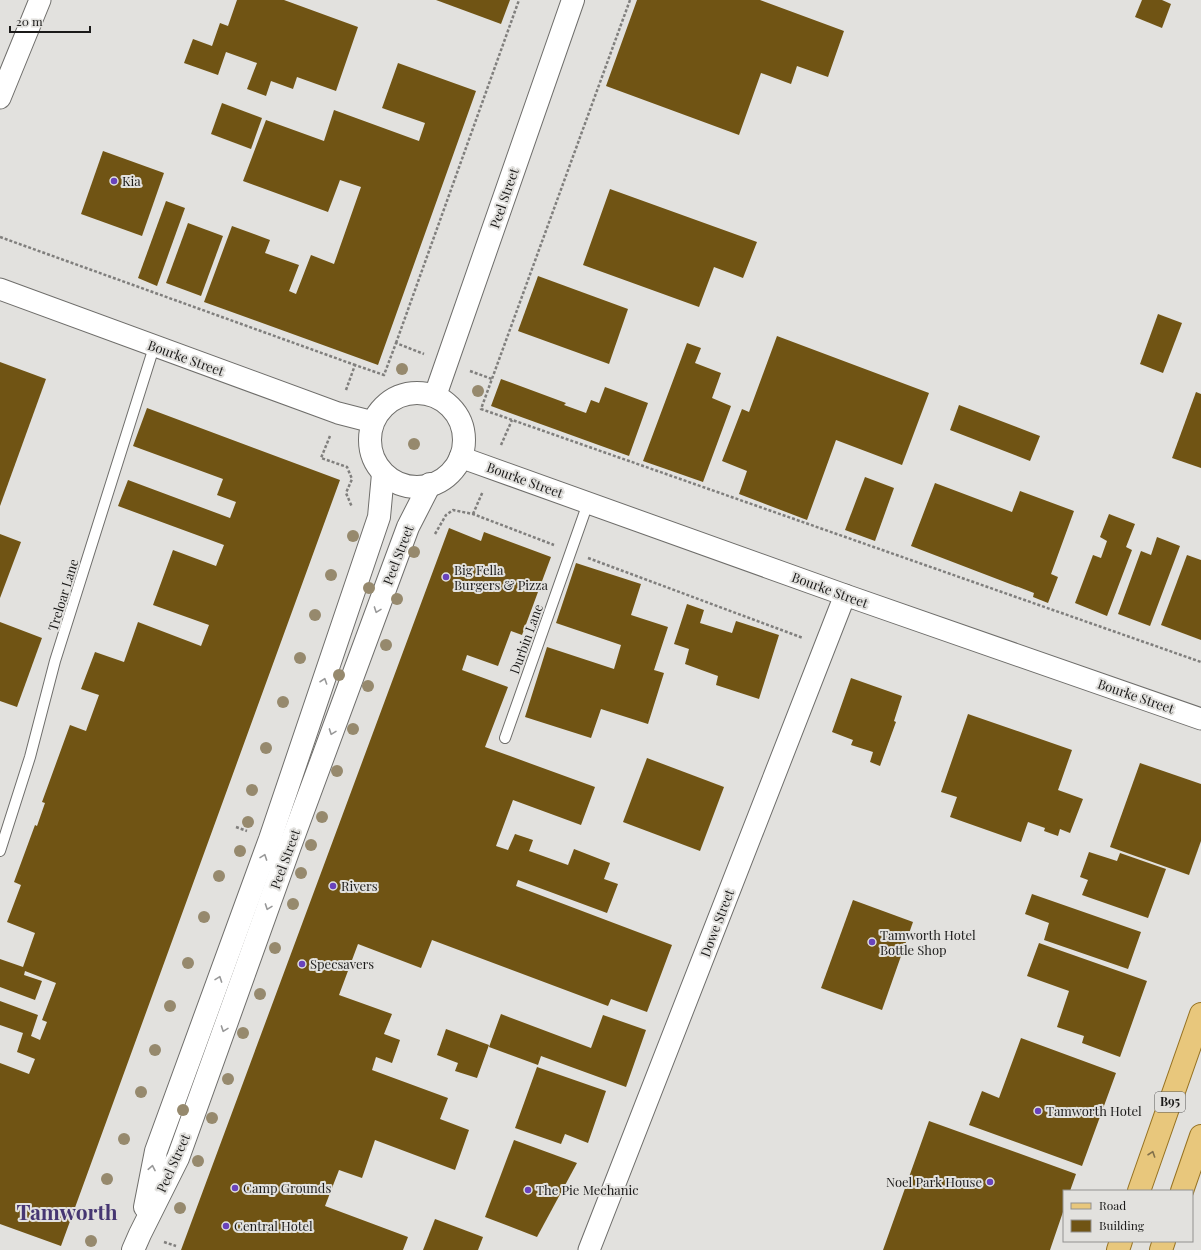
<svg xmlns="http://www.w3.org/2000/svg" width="1201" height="1250" font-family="'Playfair Display',serif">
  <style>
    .building { fill: #705414 }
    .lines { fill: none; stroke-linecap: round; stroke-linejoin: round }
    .lane-casing { stroke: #6f6e6b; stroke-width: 12 }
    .street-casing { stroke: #6f6e6b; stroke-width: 23 }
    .secondary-casing { stroke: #6f6e6b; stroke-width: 24 }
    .primary-casing { stroke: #967221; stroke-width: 24 }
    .path { stroke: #807f7d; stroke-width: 2.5; stroke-dasharray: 3 2; stroke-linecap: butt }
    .lane { stroke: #fff; stroke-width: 10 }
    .street { stroke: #fff; stroke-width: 21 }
    .secondary { stroke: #fff; stroke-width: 22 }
    .primary { stroke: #e8c77c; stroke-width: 22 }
    .tree { fill: #96896d }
    .oneway { stroke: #989898 }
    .oneway2 { stroke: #82704a }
    .poi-dot { fill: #6943bc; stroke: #e2e1de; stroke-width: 1.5 }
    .labels { text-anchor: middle; stroke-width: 4; stroke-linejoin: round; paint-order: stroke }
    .shield { fill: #e2e1de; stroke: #575654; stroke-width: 1 }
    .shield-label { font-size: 12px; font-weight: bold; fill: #1b1a19 }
    .poi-label { font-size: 13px; fill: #1b1a19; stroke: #e2e1de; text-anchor: start }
    .street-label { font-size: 13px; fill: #1b1a19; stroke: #e2e1de }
    .town-label { font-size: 21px; font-weight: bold; fill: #463672; stroke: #e2e1de }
  </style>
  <rect width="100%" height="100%" fill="#e2e1de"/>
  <!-- building -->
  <g class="building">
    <path d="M 237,0 L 284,0 L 358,27 L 336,91 L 297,77 L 293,89 L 271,81 L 266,96 L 247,89 L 257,63 L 226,52 L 218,75 L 184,63 L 193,39 L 212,46 L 220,23 L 228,26 Z"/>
    <path d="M 436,0 L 510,0 L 501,24 Z"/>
    <path d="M 637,0 L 760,0 L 844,31 L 828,77 L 797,66 L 791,84 L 761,73 L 739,135 L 606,86 Z"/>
    <path d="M 1142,0 L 1162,0 L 1171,4 L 1162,28 L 1135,17 Z"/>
    <path d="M 398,63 L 476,91 L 378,365 L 204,302 L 232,226 L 270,240 L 265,253 L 299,265 L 289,291 L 296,294 L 311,255 L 334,264 L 361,187 L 340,180 L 328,212 L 243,181 L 266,120 L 324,141 L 334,110 L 419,141 L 425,123 L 382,108 Z"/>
    <path d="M 222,103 L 262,118 L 251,149 L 211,134 Z"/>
    <path d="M 103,151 L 164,173 L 142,236 L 81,214 Z"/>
    <path d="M 610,189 L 757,242 L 743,278 L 714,267 L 699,307 L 583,265 Z"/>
    <path d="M 166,201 L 185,208 L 157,286 L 138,278 Z"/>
    <path d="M 188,223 L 223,236 L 201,296 L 166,283 Z"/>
    <path d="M 538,276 L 628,309 L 609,364 L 518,331 Z"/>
    <path d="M 1158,314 L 1182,323 L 1163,373 L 1140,364 Z"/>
    <path d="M 777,336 L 929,393 L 902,465 L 836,440 L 807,520 L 739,494 L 747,471 L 722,461 L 742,409 L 749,412 Z"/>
    <path d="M 687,343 L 701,348 L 695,363 L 721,373 L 712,398 L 731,406 L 703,482 L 643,461 Z"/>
    <path d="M 0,362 L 46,379 L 0,506 Z"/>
    <path d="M 501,379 L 566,403 L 564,405 L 586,413 L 591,400 L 599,403 L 605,387 L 648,403 L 629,456 L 491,406 Z"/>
    <path d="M 1196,392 L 1201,394 L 1201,468 L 1172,458 Z"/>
    <path d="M 959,405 L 1040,436 L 1030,461 L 950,430 Z"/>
    <path d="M 147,408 L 340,480 L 61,1246 L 0,1224 L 0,1063 L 29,1074 L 35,1059 L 17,1052 L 23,1033 L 0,1025 L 0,1001 L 38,1015 L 31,1036 L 40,1040 L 47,1022 L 42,1020 L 56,983 L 25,971 L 24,975 L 42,981 L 35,1000 L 0,987 L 0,959 L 23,967 L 35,933 L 7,922 L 21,885 L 14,882 L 35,825 L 37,826 L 45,803 L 42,802 L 70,725 L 86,731 L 99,695 L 81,689 L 95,652 L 124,662 L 138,622 L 201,646 L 209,625 L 153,605 L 173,550 L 216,566 L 224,545 L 118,506 L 128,480 L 230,518 L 236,502 L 217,495 L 223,479 L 133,446 Z"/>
    <path d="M 865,477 L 894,488 L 875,541 L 845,530 Z"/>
    <path d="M 935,483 L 1012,512 L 1020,491 L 1074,511 L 1051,574 L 1058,577 L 1048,603 L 1033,597 L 1034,593 L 911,546 Z"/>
    <path d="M 1109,514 L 1135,524 L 1126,547 L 1132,550 L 1107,616 L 1075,603 L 1093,555 L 1101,558 L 1107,541 L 1100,537 Z"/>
    <path d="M 449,528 L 481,541 L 484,532 L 551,557 L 522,635 L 511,631 L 498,666 L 467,655 L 462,670 L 508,687 L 485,747 L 595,787 L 581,825 L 513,800 L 496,846 L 508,850 L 515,834 L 533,840 L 529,851 L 568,865 L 574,849 L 610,863 L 604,879 L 618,884 L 607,913 L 518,880 L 516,886 L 672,945 L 647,1012 L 611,999 L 608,1006 L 432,940 L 421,968 L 358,944 L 339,995 L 392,1014 L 384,1034 L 400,1040 L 392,1063 L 376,1057 L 372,1070 L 448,1098 L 440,1119 L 469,1130 L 455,1170 L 375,1140 L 362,1178 L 339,1170 L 325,1206 L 408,1237 L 403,1250 L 181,1250 Z"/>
    <path d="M 0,534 L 21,542 L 0,598 Z"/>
    <path d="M 1157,537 L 1180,546 L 1150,626 L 1118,614 L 1141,551 L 1151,555 Z"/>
    <path d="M 1187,555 L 1201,560 L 1201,640 L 1161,625 Z"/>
    <path d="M 576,563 L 641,584 L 631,615 L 668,627 L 654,670 L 664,673 L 648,724 L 601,709 L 591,738 L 525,717 L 547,647 L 614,669 L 621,645 L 556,623 Z"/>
    <path d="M 687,604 L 704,610 L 700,623 L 732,633 L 736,621 L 779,635 L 759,699 L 716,685 L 718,676 L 685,664 L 689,649 L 674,644 Z"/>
    <path d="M 0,622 L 42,638 L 17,707 L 0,701 Z"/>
    <path d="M 851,678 L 902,696 L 894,721 L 896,722 L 880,766 L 870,762 L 873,752 L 851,745 L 853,740 L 832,732 Z"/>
    <path d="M 968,714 L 1072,750 L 1058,790 L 1083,799 L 1070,833 L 1060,829 L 1058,836 L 1044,831 L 1045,828 L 1028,822 L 1021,842 L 950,817 L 957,797 L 941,792 Z"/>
    <path d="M 647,758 L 724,787 L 700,851 L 623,822 Z"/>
    <path d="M 1140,763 L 1201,784 L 1201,841 L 1189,875 L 1110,847 Z"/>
    <path d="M 1089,852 L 1117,861 L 1120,853 L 1166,869 L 1148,918 L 1082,895 L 1088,880 L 1080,877 Z"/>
    <path d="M 1032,894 L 1141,932 L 1128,969 L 1044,940 L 1049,923 L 1025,914 Z"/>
    <path d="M 853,900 L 913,922 L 882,1010 L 821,988 Z"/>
    <path d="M 1039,943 L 1147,981 L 1120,1057 L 1082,1043 L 1084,1036 L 1057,1027 L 1069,991 L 1027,976 Z"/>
    <path d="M 501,1014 L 591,1048 L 603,1015 L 646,1030 L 626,1087 L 541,1056 L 538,1065 L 489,1047 Z"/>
    <path d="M 446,1029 L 489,1045 L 477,1078 L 455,1071 L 458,1063 L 437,1055 Z"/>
    <path d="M 1021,1038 L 1116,1073 L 1082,1166 L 969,1125 L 982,1091 L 999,1098 Z"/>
    <path d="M 537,1067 L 606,1091 L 588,1143 L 565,1134 L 561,1144 L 515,1128 Z"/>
    <path d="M 929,1121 L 1076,1174 L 1070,1191 L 1064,1191 L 1064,1209 L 1050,1250 L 883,1250 Z"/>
    <path d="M 514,1140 L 577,1163 L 537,1237 L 485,1217 Z"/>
    <path d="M 435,1219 L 483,1237 L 478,1250 L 423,1250 Z"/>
  </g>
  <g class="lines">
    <!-- lane casing -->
    <g class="lane-casing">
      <g id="lane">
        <path d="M 505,738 L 588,503"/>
        <path d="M 0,851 L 30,757 L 55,661 L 154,347"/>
      </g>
    </g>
    <!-- street casing -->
    <g class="street-casing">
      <g id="street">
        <path d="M 0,98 L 40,0"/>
        <path d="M 0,289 L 338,413 L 373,422"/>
        <path d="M 460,457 L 845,595 L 1201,719"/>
        <path d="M 589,1250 L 845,595"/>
      </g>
    </g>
    <!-- secondary casing -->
    <g class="secondary-casing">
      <g id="secondary">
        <circle cx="417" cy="440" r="47"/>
        <path d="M 435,396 L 573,0"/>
        <path d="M 145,1207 L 156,1151 L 270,839 L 379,517 L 383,474"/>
        <path d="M 133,1250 L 140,1234 L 178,1158 L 290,846 L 408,527 L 430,484"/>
      </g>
    </g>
    <!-- primary casing -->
    <g class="primary-casing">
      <g id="primary">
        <path d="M 1139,1191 L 1201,1014"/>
        <path d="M 1182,1191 L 1201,1136"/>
        <path d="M 1118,1250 L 1121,1241"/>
        <path d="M 1161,1250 L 1164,1241"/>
      </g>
    </g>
    <!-- path -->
    <g class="path">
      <path d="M 630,0 L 481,409 L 1201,662"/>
      <path d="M 0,237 L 355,365"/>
      <path d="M 396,343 L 519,0"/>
      <path d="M 470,371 L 492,379"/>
      <path d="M 346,390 L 355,365 L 384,375 L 396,343 L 424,354"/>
      <path d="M 330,436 L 321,458 L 347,467 L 352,479 L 346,493 L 352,507"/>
      <path d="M 501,445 L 512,420"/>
      <path d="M 473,514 L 483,491"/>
      <path d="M 435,534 L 446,515 L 453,510 L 473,514 L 554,545"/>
      <path d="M 588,558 L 803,638"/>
      <path d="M 236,827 L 247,831"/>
      <path d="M 164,1242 L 176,1246"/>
    </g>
    <!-- lane -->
    <use href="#lane" class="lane"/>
    <!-- street -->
    <use href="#street" class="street"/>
    <!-- secondary -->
    <use href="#secondary" class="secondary"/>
    <!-- primary -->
    <use href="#primary" class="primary"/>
  </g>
  <!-- trees -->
  <g class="tree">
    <circle cx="402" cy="369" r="6"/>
    <circle cx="478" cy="391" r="6"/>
    <circle cx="414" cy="444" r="6"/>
    <circle cx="353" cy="536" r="6"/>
    <circle cx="414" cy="552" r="6"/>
    <circle cx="331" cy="575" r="6"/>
    <circle cx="369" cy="588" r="6"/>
    <circle cx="397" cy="599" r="6"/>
    <circle cx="315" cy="615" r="6"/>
    <circle cx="386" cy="645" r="6"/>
    <circle cx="300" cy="658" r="6"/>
    <circle cx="339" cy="675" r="6"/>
    <circle cx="368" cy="686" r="6"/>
    <circle cx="283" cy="702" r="6"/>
    <circle cx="353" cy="729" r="6"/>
    <circle cx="266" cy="748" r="6"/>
    <circle cx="337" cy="771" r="6"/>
    <circle cx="252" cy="790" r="6"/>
    <circle cx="322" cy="817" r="6"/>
    <circle cx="248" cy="822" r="6"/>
    <circle cx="311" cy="845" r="6"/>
    <circle cx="240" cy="851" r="6"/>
    <circle cx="301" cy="873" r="6"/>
    <circle cx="219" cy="876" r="6"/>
    <circle cx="293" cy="904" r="6"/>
    <circle cx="204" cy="917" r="6"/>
    <circle cx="275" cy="948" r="6"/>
    <circle cx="188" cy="963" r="6"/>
    <circle cx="260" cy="994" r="6"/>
    <circle cx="170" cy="1006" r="6"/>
    <circle cx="243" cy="1033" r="6"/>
    <circle cx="155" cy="1050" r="6"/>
    <circle cx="228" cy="1079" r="6"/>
    <circle cx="141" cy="1092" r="6"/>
    <circle cx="183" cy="1110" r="6"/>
    <circle cx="212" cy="1118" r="6"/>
    <circle cx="124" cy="1139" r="6"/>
    <circle cx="198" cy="1161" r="6"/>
    <circle cx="107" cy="1179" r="6"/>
    <circle cx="180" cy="1208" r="6"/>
    <circle cx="91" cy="1241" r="6"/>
  </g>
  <!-- one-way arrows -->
  <defs><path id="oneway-chevron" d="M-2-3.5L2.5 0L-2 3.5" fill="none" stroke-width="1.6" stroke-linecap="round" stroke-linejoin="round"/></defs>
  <g class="oneway">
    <use href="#oneway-chevron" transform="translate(377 610) rotate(110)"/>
    <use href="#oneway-chevron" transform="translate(324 681) rotate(-71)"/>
    <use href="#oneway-chevron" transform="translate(332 732) rotate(110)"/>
    <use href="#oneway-chevron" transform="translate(264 857) rotate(-70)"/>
    <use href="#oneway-chevron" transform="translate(268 907) rotate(110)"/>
    <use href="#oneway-chevron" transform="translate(219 979) rotate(-70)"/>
    <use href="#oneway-chevron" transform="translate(224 1029) rotate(110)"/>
    <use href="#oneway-chevron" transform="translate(152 1168) rotate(-79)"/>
  </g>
  <use class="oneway2" href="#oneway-chevron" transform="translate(1152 1154) rotate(-71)"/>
  <!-- markers -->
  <g class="poi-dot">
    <circle cx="114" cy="181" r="4"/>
    <circle cx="446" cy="577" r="4"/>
    <circle cx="333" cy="886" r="4"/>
    <circle cx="872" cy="942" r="4"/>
    <circle cx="302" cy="964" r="4"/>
    <circle cx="1038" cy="1111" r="4"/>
    <circle cx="990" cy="1182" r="4"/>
    <circle cx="235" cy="1188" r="4"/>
    <circle cx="528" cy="1190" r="4"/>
    <circle cx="226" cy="1226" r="4"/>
  </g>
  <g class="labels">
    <!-- shield labels -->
    <rect class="shield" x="1155" y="1092" width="30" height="20" rx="3"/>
    <g class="shield-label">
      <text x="1170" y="1106">B95</text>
    </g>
    <!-- poi labels -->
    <g class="poi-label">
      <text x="122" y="186">Kia</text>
      <text x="454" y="575">Big Fella<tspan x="454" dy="15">Burgers &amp; Pizza</tspan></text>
      <text x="341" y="891">Rivers</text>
      <text x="880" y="940">Tamworth Hotel<tspan x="880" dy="15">Bottle Shop</tspan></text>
      <text x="310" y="969">Specsavers</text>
      <text x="1046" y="1116">Tamworth Hotel</text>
      <text x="982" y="1187" text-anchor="end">Noel Park House</text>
      <text x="243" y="1193">Camp Grounds</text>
      <text x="536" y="1195">The Pie Mechanic</text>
      <text x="234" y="1231">Central Hotel</text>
    </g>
    <!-- street labels -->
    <g class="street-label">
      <text transform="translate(504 198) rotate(-71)" y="5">Peel Street</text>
      <text transform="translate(186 358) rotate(20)" y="5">Bourke Street</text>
      <text transform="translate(525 480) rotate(20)" y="5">Bourke Street</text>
      <text transform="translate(398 555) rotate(-69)" y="5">Peel Street</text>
      <text transform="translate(830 590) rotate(20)" y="5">Bourke Street</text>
      <text transform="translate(63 595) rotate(-73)" y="5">Treloar Lane</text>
      <text transform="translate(526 639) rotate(-70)" y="5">Durbin Lane</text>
      <text transform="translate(1136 696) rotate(19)" y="5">Bourke Street</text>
      <text transform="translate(285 859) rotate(-70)" y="5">Peel Street</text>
      <text transform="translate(717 923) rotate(-69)" y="5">Dowe Street</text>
      <text transform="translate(173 1163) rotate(-66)" y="5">Peel Street</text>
    </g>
    <!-- town labels -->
    <g class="town-label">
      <text x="67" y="1220">Tamworth</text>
    </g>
  </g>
  <!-- legend -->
  <rect x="1063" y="1190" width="130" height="52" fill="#e2e1de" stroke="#92918f"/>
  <rect x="1071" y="1203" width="20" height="6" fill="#e8c77c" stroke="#92918f"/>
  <text x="1099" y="1210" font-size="12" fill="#1b1a19">Road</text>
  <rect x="1071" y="1220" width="20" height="12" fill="#705414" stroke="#92918f"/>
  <text x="1099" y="1230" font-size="12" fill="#1b1a19">Building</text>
  <!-- scale -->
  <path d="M10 26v6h80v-6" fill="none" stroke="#1b1a19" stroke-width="2"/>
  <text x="16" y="26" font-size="12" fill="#1b1a19" stroke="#e2e1de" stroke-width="3" paint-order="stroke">20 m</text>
</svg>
